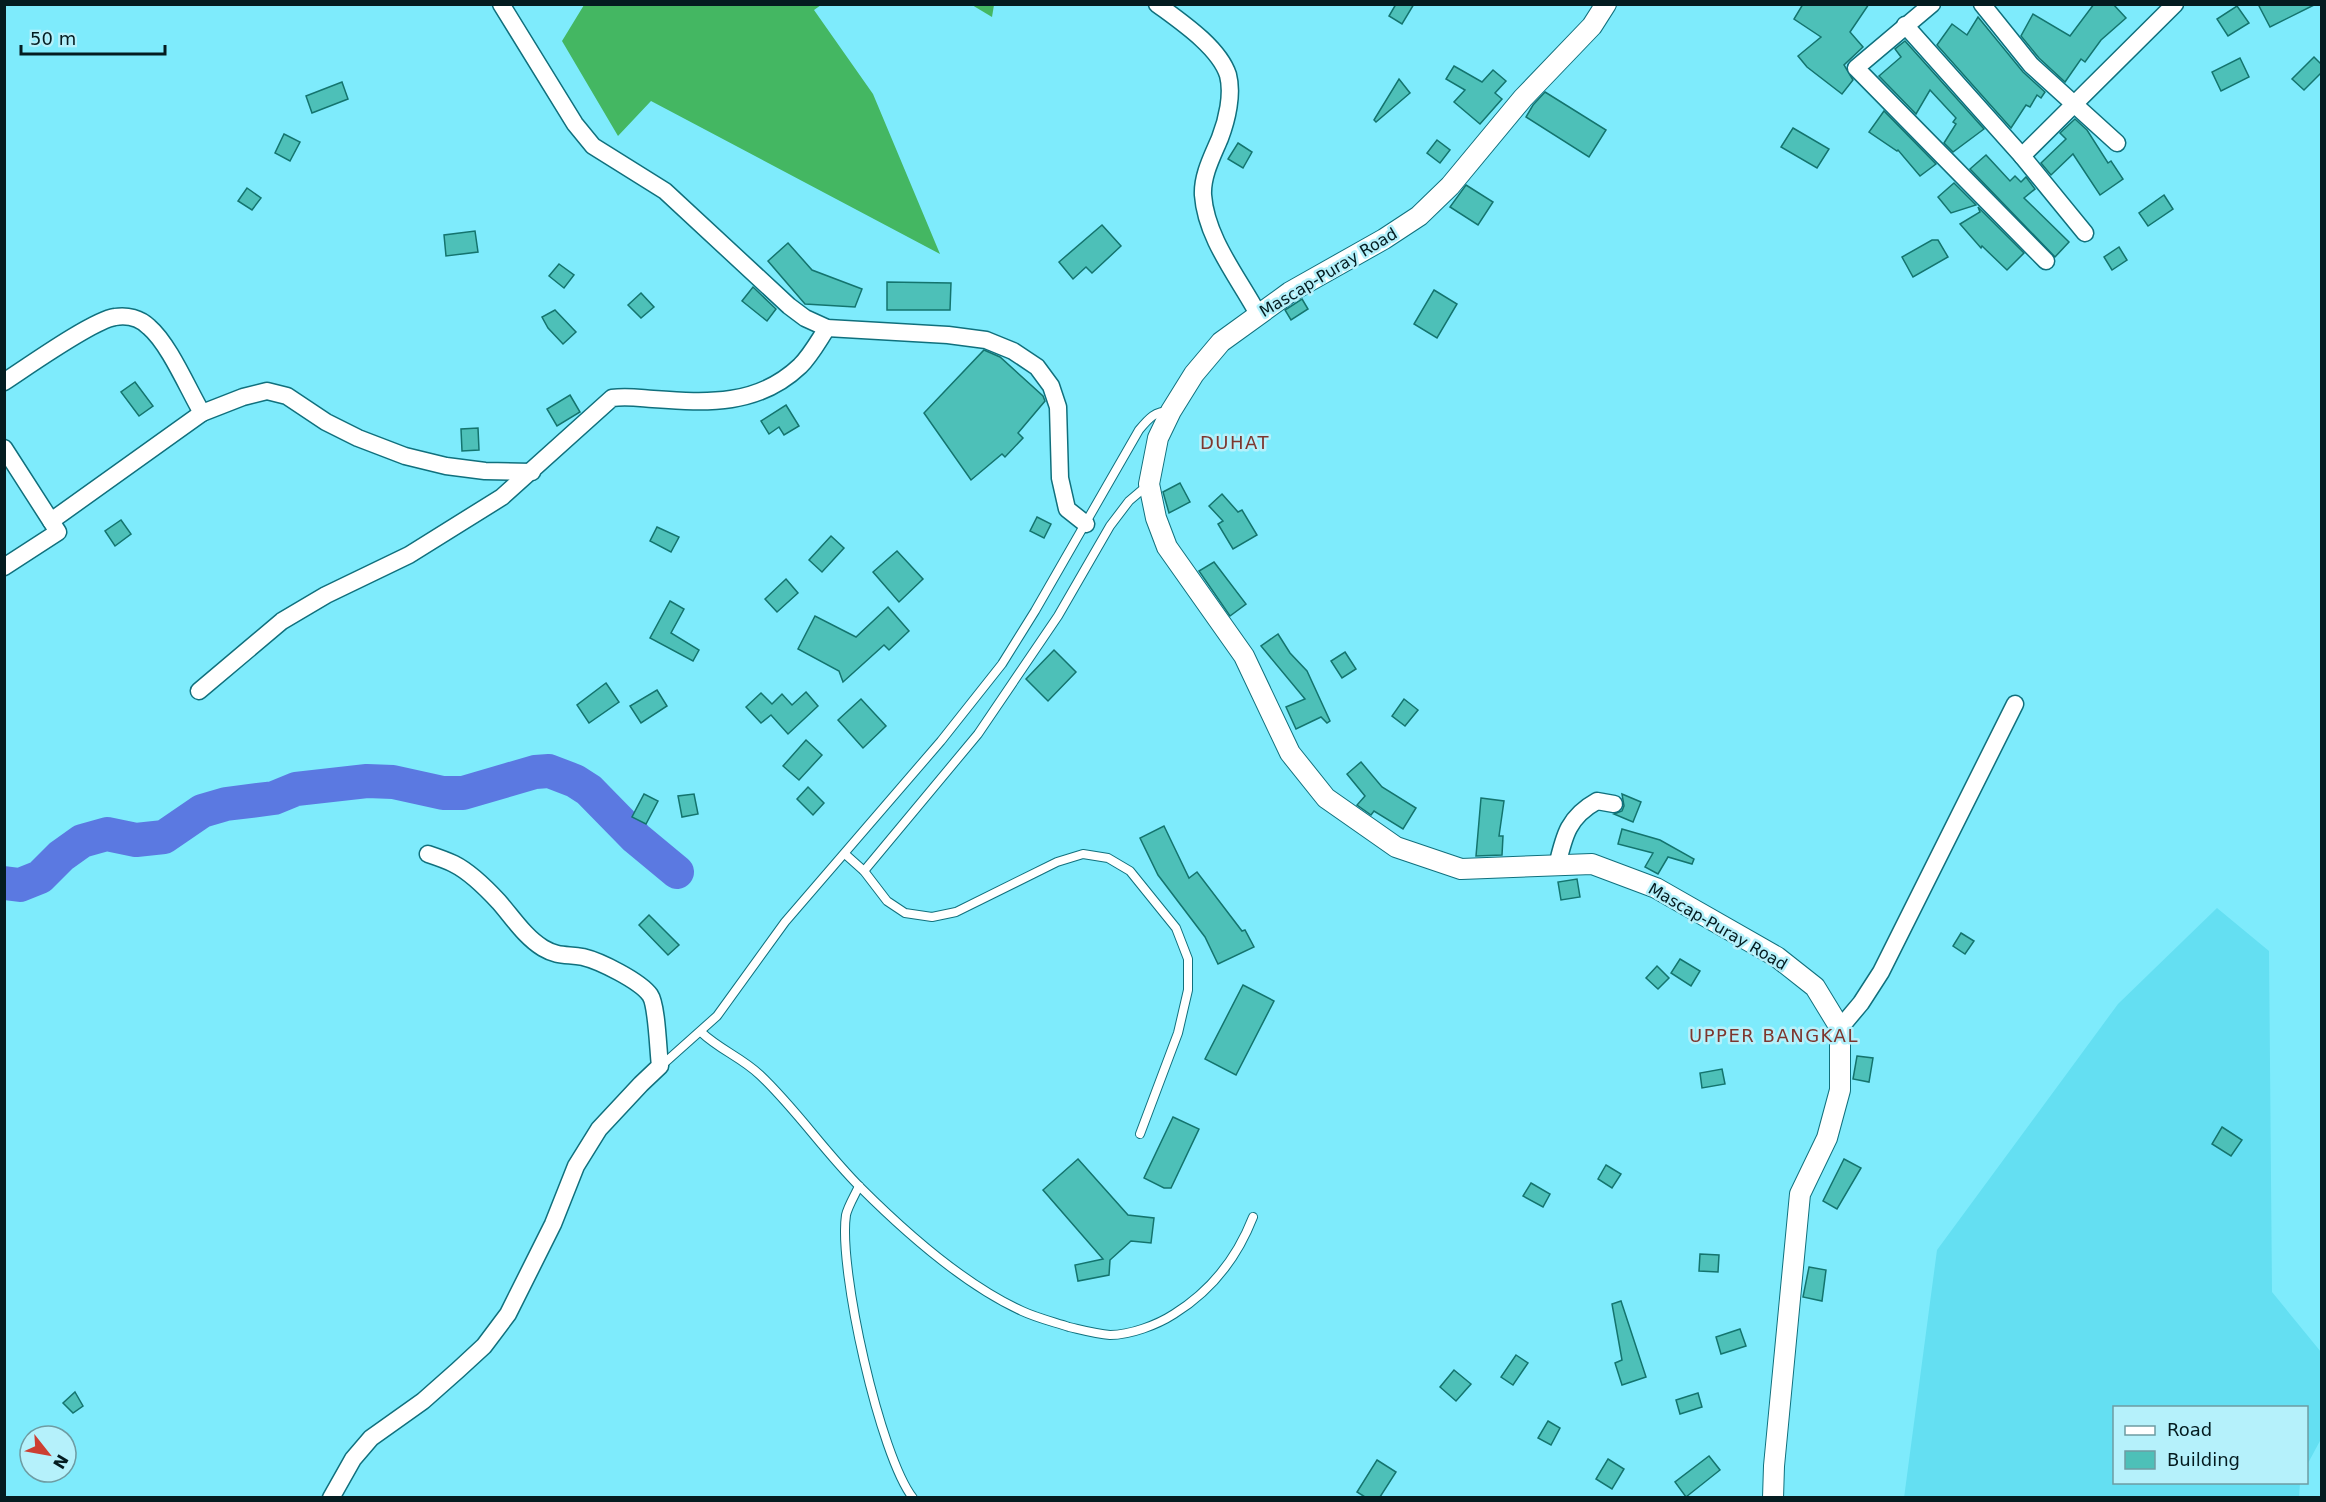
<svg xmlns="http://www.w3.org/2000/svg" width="2326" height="1502" font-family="'DejaVu Sans',sans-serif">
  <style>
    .built { fill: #64dff2 }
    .forest { fill: #44b762 }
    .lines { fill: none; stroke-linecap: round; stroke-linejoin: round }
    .river { stroke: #5b79e1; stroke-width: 34 }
    .building { fill: #4dc0b8; stroke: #14746e; stroke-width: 1.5 }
    .service-casing { stroke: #10707d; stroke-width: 10 }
    .minor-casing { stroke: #10707d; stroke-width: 19 }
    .tertiary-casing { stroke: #10707d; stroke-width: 22 }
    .service { stroke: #fff; stroke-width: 8 }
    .minor { stroke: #fff; stroke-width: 16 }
    .tertiary { stroke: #fff; stroke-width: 20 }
    .labels { text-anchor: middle; stroke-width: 5; stroke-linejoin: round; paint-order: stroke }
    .street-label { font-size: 16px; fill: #041c20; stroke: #b5f1fb }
    .neighbourhood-label { font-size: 18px; letter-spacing: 1.5px; fill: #7d362e; stroke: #b5f1fb }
  </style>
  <rect width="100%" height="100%" fill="#7eebfc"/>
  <!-- built -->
  <path class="built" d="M 2217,908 L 2269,951 L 2272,1292 L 2321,1352 L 2321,1439 L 2307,1465 L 2306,1408 L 2114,1408 L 2114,1482 L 2300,1483 L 2299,1497 L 1904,1498 L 1937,1250 L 2118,1004 Z"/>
  <!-- forest -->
  <g class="forest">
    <path d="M 584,5 L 821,5 L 814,10 L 873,94 L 940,254 L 651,101 L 618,136 L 562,41 Z"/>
    <path d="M 972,5 L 994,5 L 992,17 Z"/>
  </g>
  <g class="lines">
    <!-- river -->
    <path class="river" d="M 4,883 L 20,885 L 40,877 L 61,856 L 82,841 L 107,834 L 136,840 L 164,837 L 202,811 L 226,804 L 274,798 L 296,789 L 367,781 L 393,782 L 443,793 L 463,793 L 535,772 L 549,771 L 575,781 L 589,790 L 636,838 L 677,872"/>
  </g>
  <!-- building -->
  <g class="building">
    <path d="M 1396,4 L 1414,4 L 1402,24 L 1389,16 Z"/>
    <path d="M 1803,4 L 1869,4 L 1850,32 L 1863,47 L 1844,65 L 1853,80 L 1842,94 L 1807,67 L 1798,56 L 1821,37 L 1794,19 Z"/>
    <path d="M 2094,4 L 2113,4 L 2126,18 L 2101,40 L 2085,62 L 2081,59 L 2065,82 L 2039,58 L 2021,36 L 2033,14 L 2070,36 Z"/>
    <path d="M 2258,4 L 2316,4 L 2270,27 Z"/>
    <path d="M 2237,6 L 2249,23 L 2228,36 L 2217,19 Z"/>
    <path d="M 1978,17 L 2023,72 L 2045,92 L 2041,98 L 2037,95 L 2030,107 L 2026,105 L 2011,128 L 1937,45 L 1952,24 L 1967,35 Z"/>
    <path d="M 1905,41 L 1984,129 L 1953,152 L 1944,143 L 1956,124 L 1953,122 L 1956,118 L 1930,90 L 1916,114 L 1879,76 L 1901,57 L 1895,49 Z"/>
    <path d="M 2314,57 L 2322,65 L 2322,72 L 2304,90 L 2292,79 Z"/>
    <path d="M 2240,58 L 2249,77 L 2221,91 L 2212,72 Z"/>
    <path d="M 1454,66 L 1482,82 L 1493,70 L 1506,81 L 1495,93 L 1502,99 L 1480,124 L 1454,102 L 1465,90 L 1446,79 Z"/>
    <path d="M 1399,79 L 1410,93 L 1376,122 L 1374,120 Z"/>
    <path d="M 342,82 L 348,99 L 312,113 L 306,96 Z"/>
    <path d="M 1545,92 L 1606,130 L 1589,157 L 1526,117 L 1533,105 Z"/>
    <path d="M 1884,111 L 1936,164 L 1920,176 L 1898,150 L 1897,151 L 1869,132 Z"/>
    <path d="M 2075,119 L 2087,130 L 2108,163 L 2111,161 L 2123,179 L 2100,195 L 2073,154 L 2051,175 L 2041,163 L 2066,139 L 2060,133 Z"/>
    <path d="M 1793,128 L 1829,149 L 1817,168 L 1781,147 Z"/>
    <path d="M 284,134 L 300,142 L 290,161 L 275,153 Z"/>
    <path d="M 1437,140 L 1450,150 L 1440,163 L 1427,153 Z"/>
    <path d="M 1238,143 L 1252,152 L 1243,168 L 1228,159 Z"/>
    <path d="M 1986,155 L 2010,181 L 2015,176 L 2021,182 L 2026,177 L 2035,189 L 2024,198 L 2069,242 L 2055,257 L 1970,169 Z"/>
    <path d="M 1954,183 L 1976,205 L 1951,213 L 1938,197 Z"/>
    <path d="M 1466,185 L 1493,202 L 1478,225 L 1450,207 Z"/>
    <path d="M 247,188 L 261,198 L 252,210 L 238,201 Z"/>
    <path d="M 2164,195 L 2173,209 L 2148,226 L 2139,213 Z"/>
    <path d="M 1978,207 L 2024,253 L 2007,270 L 1982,246 L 1981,248 L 1960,224 L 1980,212 Z"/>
    <path d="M 1102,225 L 1121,246 L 1092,273 L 1086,267 L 1073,279 L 1059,262 Z"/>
    <path d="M 475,231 L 478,252 L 446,256 L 444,235 Z"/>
    <path d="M 1932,240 L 1938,240 L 1948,257 L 1913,277 L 1902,257 Z"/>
    <path d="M 788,243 L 812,270 L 862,289 L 855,307 L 805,304 L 768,261 Z"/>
    <path d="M 2119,247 L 2127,260 L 2112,270 L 2104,257 Z"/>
    <path d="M 559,264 L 574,275 L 564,288 L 549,276 Z"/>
    <path d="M 887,282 L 951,283 L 950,310 L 887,310 Z"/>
    <path d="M 753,287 L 776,309 L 767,321 L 742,301 Z"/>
    <path d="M 1434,290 L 1457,304 L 1437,338 L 1414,324 Z"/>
    <path d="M 641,293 L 654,307 L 641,318 L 628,305 Z"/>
    <path d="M 1302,299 L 1308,309 L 1291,320 L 1285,310 Z"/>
    <path d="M 555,310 L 576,332 L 563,344 L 548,328 L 542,317 Z"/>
    <path d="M 984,350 L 1000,357 L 1043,396 L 1045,401 L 1018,433 L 1023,438 L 1005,457 L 1002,454 L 971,480 L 924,413 Z"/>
    <path d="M 135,382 L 153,406 L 139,416 L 121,392 Z"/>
    <path d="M 570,395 L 580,412 L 557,426 L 547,409 Z"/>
    <path d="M 786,405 L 799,426 L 784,435 L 779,427 L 769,434 L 761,421 Z"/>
    <path d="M 478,428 L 479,450 L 462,451 L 461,429 Z"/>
    <path d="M 1180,483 L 1190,502 L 1169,513 L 1163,492 Z"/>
    <path d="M 1222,494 L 1238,512 L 1242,510 L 1257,535 L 1233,549 L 1218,524 L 1223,521 L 1209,506 Z"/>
    <path d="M 1037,517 L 1051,524 L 1044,538 L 1030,531 Z"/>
    <path d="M 121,520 L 131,534 L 115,546 L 105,531 Z"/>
    <path d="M 657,527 L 679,537 L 671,552 L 650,541 Z"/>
    <path d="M 831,536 L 844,548 L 822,572 L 809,560 Z"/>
    <path d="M 897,551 L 923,579 L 899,602 L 873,572 Z"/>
    <path d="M 1214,562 L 1246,604 L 1230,616 L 1199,571 Z"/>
    <path d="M 786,579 L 798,593 L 777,612 L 765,599 Z"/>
    <path d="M 670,601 L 684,609 L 671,633 L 699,650 L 693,661 L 650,638 Z"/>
    <path d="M 888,607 L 909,631 L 889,650 L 884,645 L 843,682 L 839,671 L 798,649 L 815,616 L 856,637 Z"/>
    <path d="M 1278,634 L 1290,653 L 1307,671 L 1330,721 L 1327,723 L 1321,717 L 1296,729 L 1286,707 L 1305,699 L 1261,646 Z"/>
    <path d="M 1054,650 L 1076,672 L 1048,701 L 1026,679 Z"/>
    <path d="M 1345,652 L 1356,669 L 1342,678 L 1331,661 Z"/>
    <path d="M 606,683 L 619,702 L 589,723 L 577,705 Z"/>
    <path d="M 657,690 L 667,706 L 641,723 L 630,706 Z"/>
    <path d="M 806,692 L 818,706 L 788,734 L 771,715 L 761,723 L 746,707 L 761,693 L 772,704 L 782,694 L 792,705 Z"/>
    <path d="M 861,699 L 886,726 L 863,748 L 838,720 Z"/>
    <path d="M 1404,699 L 1418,710 L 1405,726 L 1392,716 Z"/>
    <path d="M 806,740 L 822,755 L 799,780 L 783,766 Z"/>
    <path d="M 1361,762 L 1382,787 L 1416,808 L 1403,829 L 1374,811 L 1371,815 L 1357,805 L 1365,796 L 1347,774 Z"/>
    <path d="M 808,787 L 824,803 L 813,815 L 797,799 Z"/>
    <path d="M 644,794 L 658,801 L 646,824 L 632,817 Z"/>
    <path d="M 694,794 L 698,814 L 682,817 L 678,796 Z"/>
    <path d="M 1622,794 L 1641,802 L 1633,822 L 1614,814 L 1622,811 L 1624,806 Z"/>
    <path d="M 1481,798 L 1504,801 L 1499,836 L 1503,836 L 1502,855 L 1476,856 Z"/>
    <path d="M 1164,826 L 1189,878 L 1197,872 L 1242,931 L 1245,930 L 1254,947 L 1218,964 L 1205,937 L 1158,875 L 1140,838 Z"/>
    <path d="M 1622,829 L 1660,840 L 1694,859 L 1692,864 L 1668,857 L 1658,874 L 1645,867 L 1653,853 L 1618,844 Z"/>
    <path d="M 1577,879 L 1580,897 L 1561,900 L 1558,882 Z"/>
    <path d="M 649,915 L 679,945 L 668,955 L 639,925 Z"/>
    <path d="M 1961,933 L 1974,941 L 1965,954 L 1953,946 Z"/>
    <path d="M 1680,959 L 1700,971 L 1691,986 L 1671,973 Z"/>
    <path d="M 1657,966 L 1669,978 L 1658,989 L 1646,978 Z"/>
    <path d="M 1243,985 L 1274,1001 L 1236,1075 L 1205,1059 Z"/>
    <path d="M 1857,1056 L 1873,1058 L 1869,1082 L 1853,1079 Z"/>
    <path d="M 1722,1069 L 1725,1084 L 1702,1088 L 1700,1073 Z"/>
    <path d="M 1173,1117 L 1199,1129 L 1171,1188 L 1164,1188 L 1144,1178 Z"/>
    <path d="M 2222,1127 L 2242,1140 L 2231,1156 L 2212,1144 Z"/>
    <path d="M 1078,1159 L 1128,1215 L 1154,1218 L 1151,1243 L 1131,1241 L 1110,1260 L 1109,1275 L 1078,1281 L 1075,1265 L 1103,1259 L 1043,1190 Z"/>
    <path d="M 1844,1159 L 1861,1168 L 1837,1209 L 1823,1201 Z"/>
    <path d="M 1606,1165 L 1621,1174 L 1612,1188 L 1598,1179 Z"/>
    <path d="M 1531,1183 L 1550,1194 L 1543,1207 L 1523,1196 Z"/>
    <path d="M 1700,1254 L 1719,1255 L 1718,1272 L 1699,1271 Z"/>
    <path d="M 1809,1267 L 1826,1270 L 1822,1301 L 1803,1297 Z"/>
    <path d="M 1621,1301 L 1646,1377 L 1622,1385 L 1615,1363 L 1622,1360 L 1612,1304 Z"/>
    <path d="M 1740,1329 L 1746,1346 L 1721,1354 L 1716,1337 Z"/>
    <path d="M 1516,1355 L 1528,1363 L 1513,1385 L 1501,1377 Z"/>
    <path d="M 1454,1370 L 1471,1384 L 1456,1401 L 1440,1387 Z"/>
    <path d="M 75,1392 L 83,1406 L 73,1413 L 63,1403 Z"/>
    <path d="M 1698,1393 L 1702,1407 L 1680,1414 L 1676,1400 Z"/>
    <path d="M 1548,1421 L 1560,1428 L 1551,1445 L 1538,1438 Z"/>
    <path d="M 1709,1456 L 1720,1470 L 1686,1497 L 1675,1482 Z"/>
    <path d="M 1608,1459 L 1624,1469 L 1612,1489 L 1596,1479 Z"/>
    <path d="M 1377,1460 L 1396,1472 L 1380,1497 L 1365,1497 L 1357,1492 Z"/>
  </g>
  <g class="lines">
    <!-- service casing -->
    <g class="service-casing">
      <g id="service">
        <path d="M 845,854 L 864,871 L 887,901 L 905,913 L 932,917 L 956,912 L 1057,862 L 1083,854 L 1108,858 L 1130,871 L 1176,928 L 1188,959 L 1188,990 L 1178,1033 L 1140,1134"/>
        <path d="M 864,871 L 978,734 L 1058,616 L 1110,526 L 1129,501 L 1149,484"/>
        <path d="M 701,1032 C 720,1050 741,1057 760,1075 C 796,1109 824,1151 860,1187 C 904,1231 965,1285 1022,1311 C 1037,1318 1054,1322 1069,1327 C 1082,1330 1096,1334 1110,1335 C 1130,1335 1157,1325 1174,1314 C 1211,1291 1237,1258 1253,1217"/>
        <path d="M 661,1066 L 717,1016 L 785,922 L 941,741 L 1002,664 L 1035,611 L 1139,430 C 1149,418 1155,411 1170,411"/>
        <path d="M 859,1186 C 855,1195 848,1206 846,1215 C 838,1268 880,1456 913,1498"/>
      </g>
    </g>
    <!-- minor casing -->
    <g class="minor-casing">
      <g id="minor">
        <path d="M 501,4 L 575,124 L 593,146 L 665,191 L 789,306 L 805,318 L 827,328 L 948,335 L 986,340 L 1013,351 L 1037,367 L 1051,386 L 1058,407 L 1060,478 L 1067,509 L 1086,524"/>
        <path d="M 1157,4 C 1180,21 1219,47 1228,75 C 1233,94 1227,120 1220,138 C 1213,155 1202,175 1203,195 C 1206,238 1238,277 1258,314"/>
        <path d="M 1932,4 L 1856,68 L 2046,261"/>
        <path d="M 1982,4 L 2031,65 L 2117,143"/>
        <path d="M 1905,25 L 2022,156 L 2085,233"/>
        <path d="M 2022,156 L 2175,4"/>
        <path d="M 4,382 C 27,367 93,320 115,317 C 127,315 140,318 149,327 C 169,344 188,389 202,413"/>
        <path d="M 4,448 L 58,532 L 4,567"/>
        <path d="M 51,521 L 202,413 L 243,397 L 267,391 L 287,396 L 326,422 L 358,438 L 405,456 L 446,466 L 485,471 L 532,472"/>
        <path d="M 199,691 L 282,621 L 326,595 L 409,555 L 502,497 L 612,398 C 627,396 639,398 653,399 C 708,403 758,406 800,366 C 811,355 819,340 827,328"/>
        <path d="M 1557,866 C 1564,836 1568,817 1597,801 L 1614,804"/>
        <path d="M 1840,1028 L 1861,1003 L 1881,972 L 2015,704"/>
        <path d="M 331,1498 L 353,1459 L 371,1438 L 423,1401 L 458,1370 L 484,1346 L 508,1314 L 553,1224 L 576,1166 L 599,1129 L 641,1084 L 660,1066 C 658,1050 657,1005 650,995 C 640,981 600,961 583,957 C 567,954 558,957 543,948 C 525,937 513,918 499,902 C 487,889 470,872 454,864 C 446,860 437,857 428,854"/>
      </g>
    </g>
    <!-- tertiary casing -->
    <g class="tertiary-casing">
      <path id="tertiary" d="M 1606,4 L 1592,26 L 1523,98 L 1450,186 L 1419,216 L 1384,239 L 1290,292 L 1221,342 L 1194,374 L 1171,411 L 1158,438 L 1149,484 L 1156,518 L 1167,547 L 1244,656 L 1290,753 L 1326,798 L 1396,847 L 1461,869 L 1592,864 L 1656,888 L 1777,957 L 1815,987 L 1840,1028 L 1840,1090 L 1827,1138 L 1800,1194 L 1774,1466 L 1773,1498"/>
    </g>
    <!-- service -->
    <use href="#service" class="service"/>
    <!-- minor -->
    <use href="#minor" class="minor"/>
    <!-- tertiary -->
    <use href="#tertiary" class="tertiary"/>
  </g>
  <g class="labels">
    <!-- street labels -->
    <g class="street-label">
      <text transform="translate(1328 272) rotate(-31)" y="6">Mascap-Puray Road</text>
      <text transform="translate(1718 926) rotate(30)" y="6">Mascap-Puray Road</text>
    </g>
    <!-- neighbourhood labels -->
    <g class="neighbourhood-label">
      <text x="1235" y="449">DUHAT</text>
      <text x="1774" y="1042">UPPER BANGKAL</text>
    </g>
  </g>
  <!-- border -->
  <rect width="2326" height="1502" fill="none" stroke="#041c20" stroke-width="12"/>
  <!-- legend -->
  <rect x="2113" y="1406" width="195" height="78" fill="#b5f1fb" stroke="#6e9ca3" stroke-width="1.5"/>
  <rect x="2125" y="1426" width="30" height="9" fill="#ffffff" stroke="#6e9ca3" stroke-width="1.5"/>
  <text x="2167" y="1436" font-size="18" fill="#041c20">Road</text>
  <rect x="2125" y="1451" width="30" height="18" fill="#4dc0b8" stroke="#6e9ca3" stroke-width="1.5"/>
  <text x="2167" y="1466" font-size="18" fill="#041c20">Building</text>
  <!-- north arrow -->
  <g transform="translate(48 1454) rotate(121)"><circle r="28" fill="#b5f1fb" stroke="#6e9ca3" stroke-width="1.5"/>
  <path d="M0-4.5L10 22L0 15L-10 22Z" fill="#cc3f32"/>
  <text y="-9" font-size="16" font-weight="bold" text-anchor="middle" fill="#041c20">N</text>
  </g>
  <!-- scale -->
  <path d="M21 45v9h144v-9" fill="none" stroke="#041c20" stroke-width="3"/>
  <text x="30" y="45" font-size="18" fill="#041c20" stroke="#b5f1fb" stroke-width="4.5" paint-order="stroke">50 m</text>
</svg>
